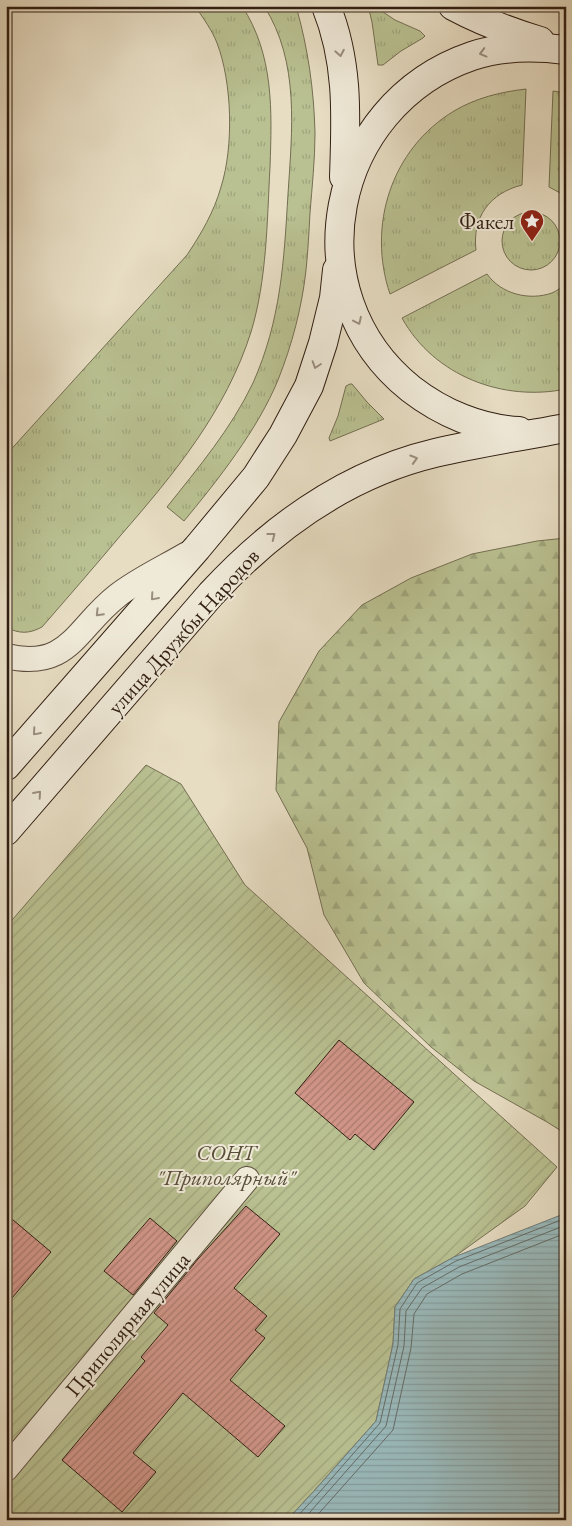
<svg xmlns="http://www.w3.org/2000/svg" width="572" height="1526" font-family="'EB Garamond',serif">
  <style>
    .grass { fill: url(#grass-tufts); stroke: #746f52 }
    .forest { fill: url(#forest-firs); stroke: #746f52 }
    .garden { fill: url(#garden-furrows); stroke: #746f52 }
    .water { fill: url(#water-rules); stroke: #707c78 }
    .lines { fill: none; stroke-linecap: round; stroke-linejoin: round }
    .shore { stroke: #656c67; stroke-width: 1 }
    .building { fill: url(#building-hatch); stroke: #301e12 }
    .service-casing { stroke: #5e4e3e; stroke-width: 26 }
    .secondary-casing { stroke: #301e12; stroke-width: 30 }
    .service { stroke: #efe9d8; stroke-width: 24 }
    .secondary { stroke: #efe9d8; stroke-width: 28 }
    .oneway { stroke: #998e7f }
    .labels { text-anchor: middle; stroke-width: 4; stroke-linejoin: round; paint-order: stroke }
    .poi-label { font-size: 22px; fill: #301e12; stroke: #efe9d8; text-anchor: end }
    .street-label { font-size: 22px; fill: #301e12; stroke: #efe9d8 }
    .park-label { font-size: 22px; font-style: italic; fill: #594f38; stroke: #efe9d8 }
  </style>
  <defs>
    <pattern id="grass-tufts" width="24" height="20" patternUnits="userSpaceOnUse" patternTransform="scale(1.25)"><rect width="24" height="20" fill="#b9c091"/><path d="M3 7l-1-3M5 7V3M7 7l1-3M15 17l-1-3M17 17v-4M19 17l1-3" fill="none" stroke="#9fa57c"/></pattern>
    <pattern id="forest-firs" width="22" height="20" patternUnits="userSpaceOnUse" patternTransform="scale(1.25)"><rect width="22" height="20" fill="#b9c091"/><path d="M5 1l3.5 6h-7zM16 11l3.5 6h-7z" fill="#9fa57c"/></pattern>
    <pattern id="garden-furrows" width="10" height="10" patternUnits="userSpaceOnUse" patternTransform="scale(1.25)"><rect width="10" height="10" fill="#b9c091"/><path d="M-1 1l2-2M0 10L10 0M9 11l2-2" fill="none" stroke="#9fa57c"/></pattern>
    <pattern id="water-rules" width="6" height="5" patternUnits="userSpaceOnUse" patternTransform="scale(1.25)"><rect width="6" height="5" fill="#9ababc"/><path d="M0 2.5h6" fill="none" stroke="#859fa1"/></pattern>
    <pattern id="building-hatch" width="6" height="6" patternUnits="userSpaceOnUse" patternTransform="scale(1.25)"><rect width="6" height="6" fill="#d29689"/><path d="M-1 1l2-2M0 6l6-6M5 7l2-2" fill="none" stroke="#ab7a6f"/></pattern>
  </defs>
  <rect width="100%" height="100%" fill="#e7ddc3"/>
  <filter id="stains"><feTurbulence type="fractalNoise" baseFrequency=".004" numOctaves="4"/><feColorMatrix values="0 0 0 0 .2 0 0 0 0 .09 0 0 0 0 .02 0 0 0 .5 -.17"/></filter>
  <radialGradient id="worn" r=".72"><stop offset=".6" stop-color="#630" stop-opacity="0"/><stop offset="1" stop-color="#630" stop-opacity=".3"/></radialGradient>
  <!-- grass -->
  <g class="grass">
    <path d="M 195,6 L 242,6 C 274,55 272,111 270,167 C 267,222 267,279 251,332 C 226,411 174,474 121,535 C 95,566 69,596 42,627 C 29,634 19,634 6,627 L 6,455 L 187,255 C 201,234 214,212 221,187 C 234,146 232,82 217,43 C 212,30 203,18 195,6 Z"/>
    <path d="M 264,6 L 296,6 C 308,48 314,90 315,133 C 315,160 312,187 310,213 C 309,232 308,251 306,270 C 302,307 292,345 278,380 C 258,429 218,480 184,521 L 167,507 C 198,468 231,429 253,383 C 281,320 284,261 288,194 C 292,131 300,62 264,6 Z"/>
    <path d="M 368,6 L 374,6 L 395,20 L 420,31 L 425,36 L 423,38 L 401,51 L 383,65 L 378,65 L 372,22 Z"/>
    <path d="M 526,89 L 522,185 C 490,193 472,217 476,250 L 390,294 C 367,226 391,149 454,111 C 476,98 500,92 526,89 Z"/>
    <path d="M 553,91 L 566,93 L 566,196 L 549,187 Z"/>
    <circle cx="531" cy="241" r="29"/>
    <path d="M 487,274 C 501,294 529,301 552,293 C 557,291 561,287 566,285 L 566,389 C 503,402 434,376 402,318 Z"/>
    <path d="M 350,384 L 352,384 L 367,402 L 384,419 L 330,441 L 329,438 L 338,416 L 346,386 Z"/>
  </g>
  <!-- forest -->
  <path class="forest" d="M 566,538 L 566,1134 L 547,1122 L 474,1081 L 431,1047 L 364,983 L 324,915 L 307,848 L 276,790 L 279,722 L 319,651 L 362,605 L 411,578 L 472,554 L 537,541 Z"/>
  <!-- garden -->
  <path class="garden" d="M 146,765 L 181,784 L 245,885 L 557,1167 L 525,1206 L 454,1257 L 414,1279 L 395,1307 L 393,1344 L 376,1421 L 314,1491 L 287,1520 L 6,1520 L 6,927 Z"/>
  <!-- water -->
  <path class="water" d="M 566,1213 L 566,1520 L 287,1520 L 314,1491 L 376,1421 L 393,1344 L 395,1307 L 414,1279 L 454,1257 Z"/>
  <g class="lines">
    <!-- shore -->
    <g class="shore">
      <path d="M 294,1520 L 318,1494 L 380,1423 L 398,1345 L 400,1309 L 417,1283 L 456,1261 L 566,1218"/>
      <path d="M 303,1520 L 386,1426 L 404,1346 L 406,1311 L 422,1288 L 459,1267 L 566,1225"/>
      <path d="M 313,1520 L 393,1430 L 411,1348 L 414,1314 L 427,1294 L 462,1274 L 566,1233"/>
    </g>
  </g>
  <!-- building -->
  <g class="building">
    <path d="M 339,1040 L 414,1102 L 374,1150 L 355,1134 L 350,1140 L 295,1093 Z"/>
    <path d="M 246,1206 L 280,1234 L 234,1288 L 267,1316 L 255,1330 L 265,1338 L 230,1380 L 285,1426 L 258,1457 L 183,1393 L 133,1453 L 156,1472 L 122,1512 L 62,1460 L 145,1361 L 141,1357 L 168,1325 L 154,1313 L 198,1259 Z"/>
    <path d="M 6,1214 L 51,1252 L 6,1305 Z"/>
    <path d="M 150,1218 L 177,1241 L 133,1295 L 104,1271 Z"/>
  </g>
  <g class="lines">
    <!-- service casing -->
    <g class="service-casing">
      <g id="service">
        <path d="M 6,656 C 69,671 76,628 117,596 C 137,580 165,567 187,554"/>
        <path d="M 6,1469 L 247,1179"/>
      </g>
    </g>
    <!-- secondary casing -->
    <g class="secondary-casing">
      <g id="secondary">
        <path d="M 326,6 C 349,63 346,117 344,177"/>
        <path d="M 453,6 C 481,21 510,32 540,41"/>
        <path d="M 519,431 C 480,429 442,413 411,389 C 291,293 329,105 472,56 C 502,46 534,46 566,50"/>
        <path d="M 6,766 L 197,548 L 256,477 L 283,435 L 309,386 L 323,343 L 334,298 L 337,270"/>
        <path d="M 6,831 L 211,594 C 272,528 347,474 435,453 C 478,443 522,436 566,428"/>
      </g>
    </g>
    <!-- service -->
    <use href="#service" class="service"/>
    <!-- secondary -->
    <use href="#secondary" class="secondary"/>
  </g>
  <!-- one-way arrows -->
  <defs><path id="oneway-chevron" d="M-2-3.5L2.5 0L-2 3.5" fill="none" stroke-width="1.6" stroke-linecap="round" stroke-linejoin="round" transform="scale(1.25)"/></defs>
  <g class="oneway">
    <use href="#oneway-chevron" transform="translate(340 53) rotate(80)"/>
    <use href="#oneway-chevron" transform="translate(483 53) rotate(165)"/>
    <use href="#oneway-chevron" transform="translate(358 321) rotate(65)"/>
    <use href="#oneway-chevron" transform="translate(316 365) rotate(108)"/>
    <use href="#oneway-chevron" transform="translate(414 459) rotate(-17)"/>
    <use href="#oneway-chevron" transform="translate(272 536) rotate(-38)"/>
    <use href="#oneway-chevron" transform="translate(154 597) rotate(131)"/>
    <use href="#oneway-chevron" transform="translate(99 613) rotate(134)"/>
    <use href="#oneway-chevron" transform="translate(36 732) rotate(131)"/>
    <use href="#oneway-chevron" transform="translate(38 794) rotate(-49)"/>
  </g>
  <!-- icons -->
  <defs>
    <g id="sight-pin" transform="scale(1.25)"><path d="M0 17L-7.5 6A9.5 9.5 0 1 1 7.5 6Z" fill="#8f2418" stroke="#efe9d8"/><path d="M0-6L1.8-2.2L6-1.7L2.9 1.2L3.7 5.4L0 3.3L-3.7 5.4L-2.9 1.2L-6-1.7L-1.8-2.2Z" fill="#fff"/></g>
  </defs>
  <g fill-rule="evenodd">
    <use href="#sight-pin" x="532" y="221"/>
  </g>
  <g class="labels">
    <!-- poi labels -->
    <g class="poi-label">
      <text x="514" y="229">Факел</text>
    </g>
    <!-- street labels -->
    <g class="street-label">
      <text transform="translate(183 631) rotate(-48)" y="8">улица Дружбы Народов</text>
      <text transform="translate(127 1324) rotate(-50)" y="8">Приполярная улица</text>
    </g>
    <!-- park labels -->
    <g class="park-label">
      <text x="226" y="1160">СОНТ<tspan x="226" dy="25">"Приполярный"</tspan></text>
    </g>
  </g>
  <!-- margin -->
  <rect width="572" height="1526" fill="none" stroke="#e7ddc3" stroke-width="25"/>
  <rect x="8" y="8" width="557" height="1511" fill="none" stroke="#301e12" stroke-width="2.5"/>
  <rect x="12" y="12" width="547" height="1501" fill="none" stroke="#301e12"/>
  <rect width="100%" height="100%" filter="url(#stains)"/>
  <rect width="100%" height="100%" fill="url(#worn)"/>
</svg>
